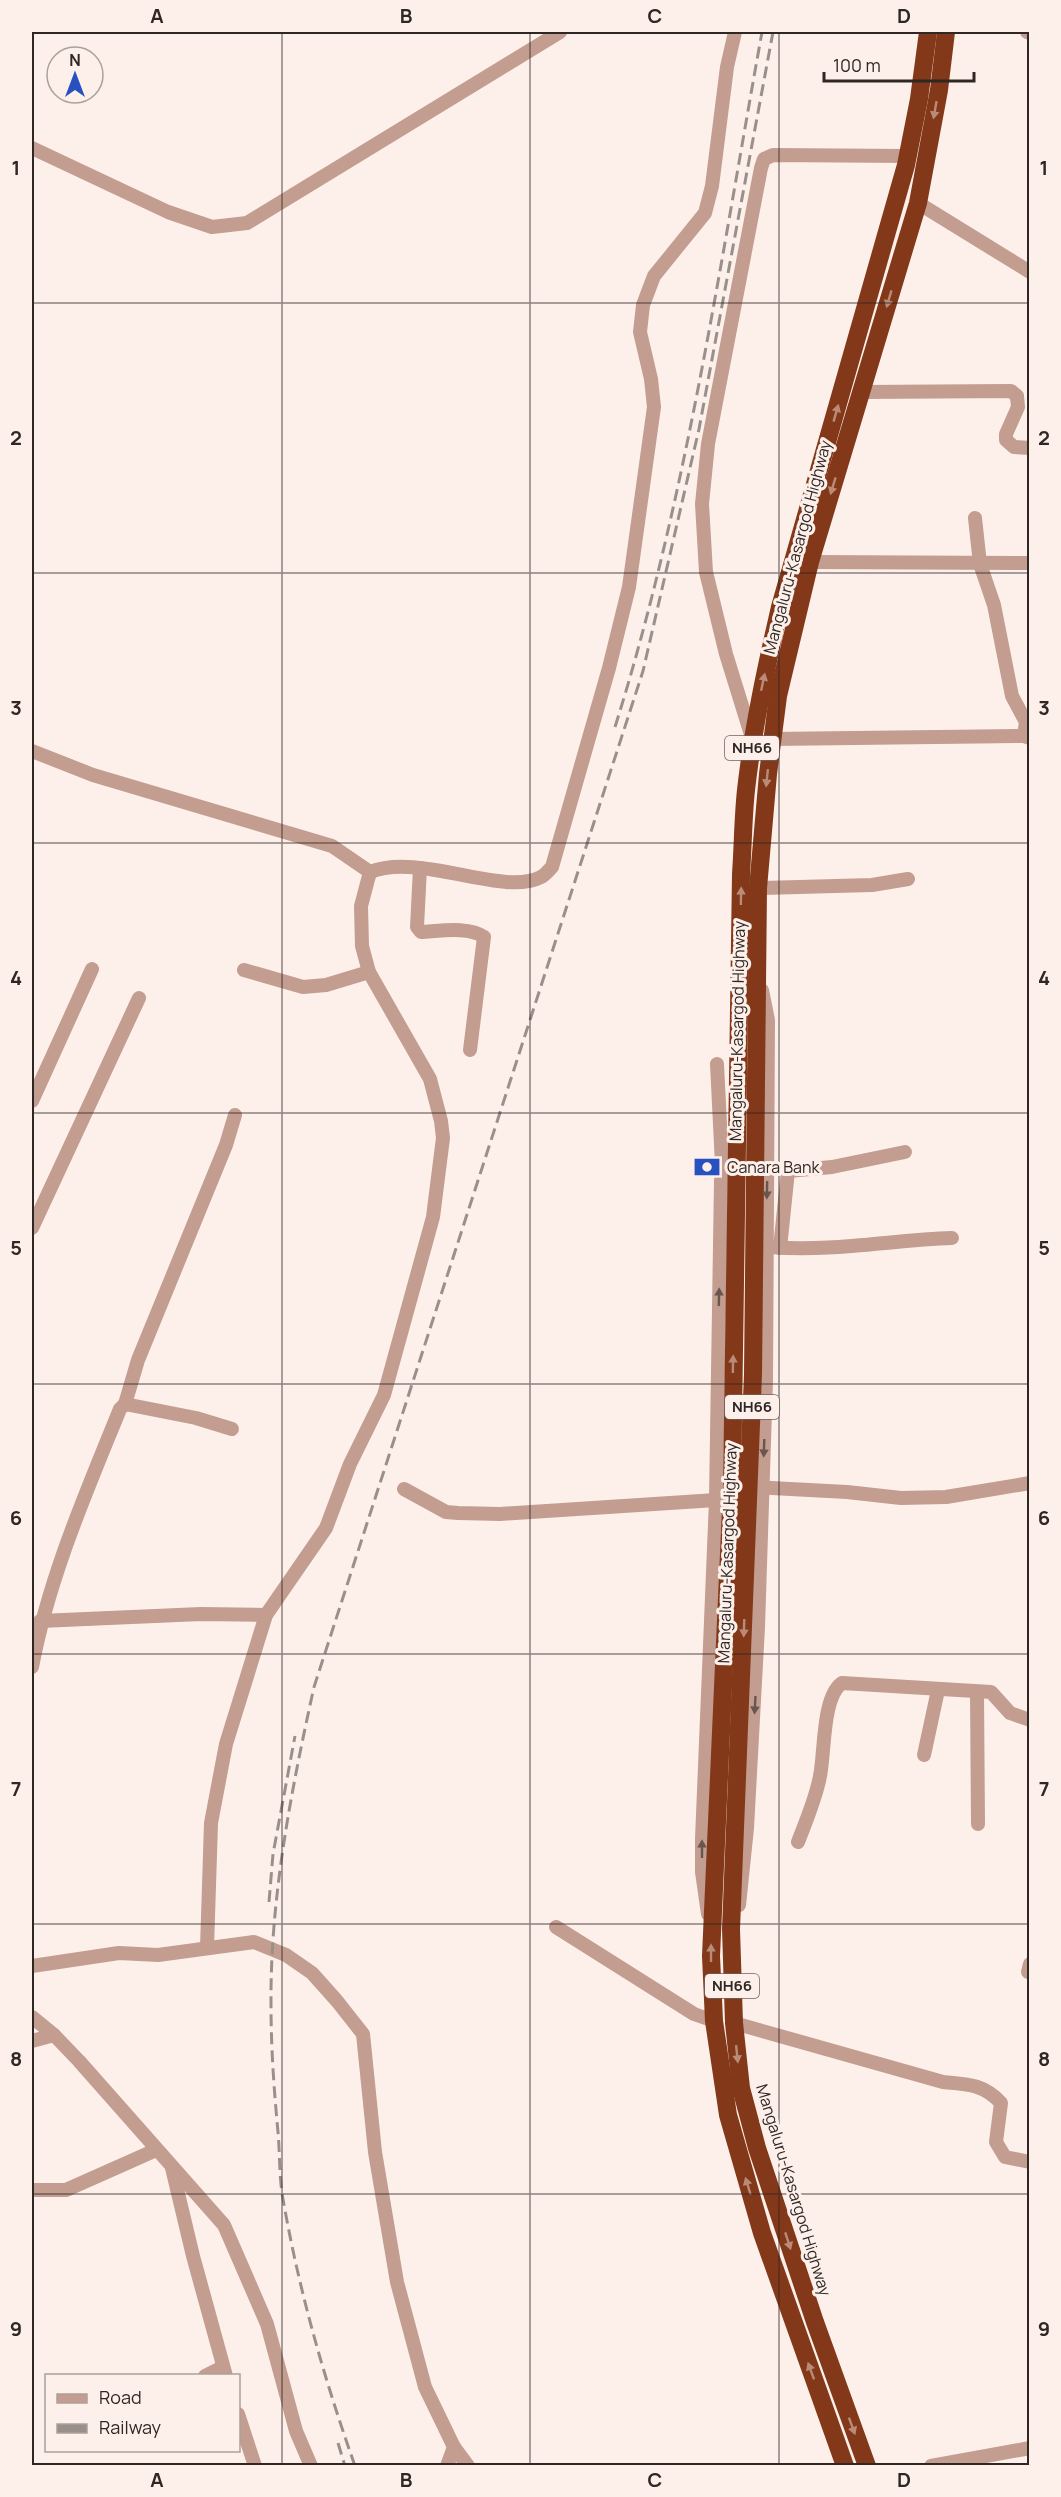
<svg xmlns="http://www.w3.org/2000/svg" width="1061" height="2497" font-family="Manrope,sans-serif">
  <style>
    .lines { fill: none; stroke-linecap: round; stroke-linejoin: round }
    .minor { stroke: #c39d8f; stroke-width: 14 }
    .highway { stroke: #833919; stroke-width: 18 }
    .rail { stroke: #9a908b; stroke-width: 3; stroke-dasharray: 12 6; stroke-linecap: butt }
    .oneway { fill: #ba8b78 }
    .oneway2 { fill: #6a564f }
    .grid { fill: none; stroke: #2f2724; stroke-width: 1.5; stroke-opacity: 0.55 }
    .labels { text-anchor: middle; stroke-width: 6; stroke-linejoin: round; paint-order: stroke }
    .shield { fill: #fdf0eb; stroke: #6d6360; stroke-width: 1.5 }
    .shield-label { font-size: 15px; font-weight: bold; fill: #2f2724 }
    .street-label { font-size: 16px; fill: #2f2724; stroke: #fdf0eb }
    .poi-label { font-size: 16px; fill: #2f2724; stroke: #fdf0eb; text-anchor: start }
    .neatline { fill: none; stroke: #2f2724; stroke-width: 2 }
    .grid-label { font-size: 20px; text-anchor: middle; font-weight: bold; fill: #2f2724 }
  </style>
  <rect width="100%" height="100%" fill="#fdf0eb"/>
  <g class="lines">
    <!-- minor -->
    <g class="minor">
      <path d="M 1027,32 L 1030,33"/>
      <path d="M 32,148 L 168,212 L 212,227 L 247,223 L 560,32"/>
      <path d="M 918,203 L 1030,272"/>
      <path d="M 862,392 L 1011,391 L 1017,396 L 1018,407 L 1006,434 L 1006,440 L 1014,447 L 1030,448"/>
      <path d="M 975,518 L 980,564 L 994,605 L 1012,696 L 1026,722 L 1024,736"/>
      <path d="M 810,562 L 1030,563"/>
      <path d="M 752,738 L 726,654 L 706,572 L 702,504 L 708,444 L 761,168 L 764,159 L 773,155 L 907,156"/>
      <path d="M 772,739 L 1024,736 L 1030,738"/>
      <path d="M 32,751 L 93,775 L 332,846 L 370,872"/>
      <path d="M 420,868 L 417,927 L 421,932 C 440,931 469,926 484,937 L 470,1050"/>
      <path d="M 370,872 C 420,852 503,897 541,877 C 545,875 549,870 552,867 L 609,668 L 629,587 L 654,407 L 651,379 L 640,332 L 643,305 L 654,276 L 705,213 L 712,186 L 727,67 L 735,32"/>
      <path d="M 758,888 L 872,885 L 908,879"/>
      <path d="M 244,970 L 303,987 L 326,985 L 369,972"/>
      <path d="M 717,1064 L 722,1165"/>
      <path d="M 32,1101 L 92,969"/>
      <path d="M 32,1228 L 139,998"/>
      <path d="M 771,1247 C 831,1252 892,1240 952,1238"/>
      <path d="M 780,1248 L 788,1171 L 832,1167 L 905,1152"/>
      <path d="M 125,1404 L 196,1418 L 232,1429"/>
      <path d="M 754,1487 L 847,1492 L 901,1498 L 946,1497 L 1030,1483"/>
      <path d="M 404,1489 L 446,1512 L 458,1513 L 500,1514 L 716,1500"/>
      <path d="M 40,1621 L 201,1614 L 266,1615"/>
      <path d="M 32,1667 C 49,1577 86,1493 120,1409 L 125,1404 L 138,1360 L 226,1145 L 235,1115"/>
      <path d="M 977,1692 L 978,1824"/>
      <path d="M 924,1755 L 938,1690"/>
      <path d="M 798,1842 C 806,1821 816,1798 820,1776 C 825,1752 822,1697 842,1683 L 991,1692 L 1010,1713 L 1030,1720"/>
      <path d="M 739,1905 L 747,1828 L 758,1627 L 766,1380 L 768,1020 L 762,990"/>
      <path d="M 708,1914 L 702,1872 L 702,1839 L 716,1500 L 721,1181 C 722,1166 727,1157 737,1144"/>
      <path d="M 556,1927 L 694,2014 L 714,2021"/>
      <path d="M 207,1948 L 211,1823 L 226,1744 L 266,1615 L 326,1528 L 350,1464 L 384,1395 L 433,1217 L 443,1138 L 441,1121 L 430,1079 L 369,972 L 362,946 L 361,906 L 370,872"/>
      <path d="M 32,1966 L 119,1953 L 158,1955 L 254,1942 L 286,1955 L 312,1973 L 337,2001 L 363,2034 L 375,2152 L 397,2282 L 425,2387 L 454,2447 L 468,2466"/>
      <path d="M 1028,1972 L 1030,1964"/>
      <path d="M 32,2017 L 54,2035 L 79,2061 L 224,2225 L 267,2324 L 296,2431 L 311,2466"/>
      <path d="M 734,2023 L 943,2082 C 967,2084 984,2084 1001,2103 L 996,2142 L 1005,2157 L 1030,2162"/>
      <path d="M 32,2041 L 54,2035"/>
      <path d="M 172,2168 L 193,2256 L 226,2376"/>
      <path d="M 32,2190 L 66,2190 L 156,2150"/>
      <path d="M 205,2376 L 223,2367"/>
      <path d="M 238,2414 L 255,2466"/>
      <path d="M 447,2466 L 454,2447"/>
      <path d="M 931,2466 L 1030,2448"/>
    </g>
    <!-- highway -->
    <g class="highway">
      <path d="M 845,2466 L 762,2233 L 728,2115 L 714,2021 L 711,1956 L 732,1486 L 741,874 C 743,846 743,818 746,790 C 753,728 766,668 780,607 L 906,165 L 919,99 L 928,32"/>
      <path d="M 867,2466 L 815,2322 L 757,2148 L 741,2088 L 734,2023 L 731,1929 L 753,1374 L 758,888 L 768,774 L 778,696 L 810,562 L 918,203 L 939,90 L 946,32"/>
    </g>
    <!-- rail -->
    <g class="rail">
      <path d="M 615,727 C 686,501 720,264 762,32"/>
      <path d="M 269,1902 L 273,1854 L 295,1736"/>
      <path d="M 338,2443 L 345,2466"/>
      <path d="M 355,2466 C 324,2378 299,2291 283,2199 C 279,2177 280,2154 278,2132 C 274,2090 271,2048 271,2005 C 270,1899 291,1791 314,1687 L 643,671 L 699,429 L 773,32"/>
    </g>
  </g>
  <!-- one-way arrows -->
  <defs><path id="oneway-solid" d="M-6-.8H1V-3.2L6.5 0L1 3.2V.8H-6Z" transform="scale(1.5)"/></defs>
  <g class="oneway">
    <use href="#oneway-solid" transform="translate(935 110) rotate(100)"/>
    <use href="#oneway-solid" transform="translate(889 299) rotate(106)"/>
    <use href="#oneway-solid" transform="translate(836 413) rotate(-74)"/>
    <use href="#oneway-solid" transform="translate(833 486) rotate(107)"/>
    <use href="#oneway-solid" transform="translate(763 682) rotate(-78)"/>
    <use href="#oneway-solid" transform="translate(767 778) rotate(96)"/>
    <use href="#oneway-solid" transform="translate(741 896) rotate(-89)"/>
    <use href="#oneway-solid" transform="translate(733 1364) rotate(-89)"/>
    <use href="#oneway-solid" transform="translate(744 1628) rotate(92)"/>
    <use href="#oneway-solid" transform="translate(711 1953) rotate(-90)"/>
    <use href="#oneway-solid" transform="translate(737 2054) rotate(84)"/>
    <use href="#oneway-solid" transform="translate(748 2186) rotate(-107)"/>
    <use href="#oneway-solid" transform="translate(788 2241) rotate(72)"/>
    <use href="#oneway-solid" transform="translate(811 2371) rotate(-110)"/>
    <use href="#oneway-solid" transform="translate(852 2426) rotate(70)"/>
  </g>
  <g class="oneway2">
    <use href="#oneway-solid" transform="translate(767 1190) rotate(91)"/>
    <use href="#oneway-solid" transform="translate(719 1297) rotate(-89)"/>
    <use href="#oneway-solid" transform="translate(764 1448) rotate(92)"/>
    <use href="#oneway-solid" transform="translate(755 1705) rotate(93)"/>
    <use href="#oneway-solid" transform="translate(702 1849) rotate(-90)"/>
  </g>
  <!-- grid -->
  <path class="grid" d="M 282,32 L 282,2466M 530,32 L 530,2466M 779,32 L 779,2466M 32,303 L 1030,303M 32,573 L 1030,573M 32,843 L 1030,843M 32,1113 L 1030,1113M 32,1384 L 1030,1384M 32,1654 L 1030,1654M 32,1924 L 1030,1924M 32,2194 L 1030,2194"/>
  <!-- icons -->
  <defs>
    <g id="bank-bare" transform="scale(2.07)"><path d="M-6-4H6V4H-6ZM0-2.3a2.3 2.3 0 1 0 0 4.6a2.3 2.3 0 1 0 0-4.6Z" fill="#2851c0" stroke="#fdf0eb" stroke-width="2.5" paint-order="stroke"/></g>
  </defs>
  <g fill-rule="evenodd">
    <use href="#bank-bare" x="707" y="1167"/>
  </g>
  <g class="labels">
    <!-- shield labels -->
    <g class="shield">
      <rect x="725" y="736" width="54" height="24" rx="4.5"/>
      <rect x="725" y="1395" width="54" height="24" rx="4.5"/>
      <rect x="705" y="1974" width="54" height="24" rx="4.5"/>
    </g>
    <g class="shield-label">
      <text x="752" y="753">NH66</text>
      <text x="752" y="1412">NH66</text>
      <text x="732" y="1991">NH66</text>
    </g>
    <!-- street labels -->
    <g class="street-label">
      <text transform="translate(797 547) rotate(-75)" y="6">Mangaluru-Kasargod Highway</text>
      <text transform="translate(737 1031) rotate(-89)" y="6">Mangaluru-Kasargod Highway</text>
      <text transform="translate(727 1553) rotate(-88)" y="6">Mangaluru-Kasargod Highway</text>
      <text transform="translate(794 2190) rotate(73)" y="6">Mangaluru-Kasargod Highway</text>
    </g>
    <!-- poi labels -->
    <g class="poi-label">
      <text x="727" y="1173">Canara Bank</text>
    </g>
  </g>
  <!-- border -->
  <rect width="1061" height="2497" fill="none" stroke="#fdf0eb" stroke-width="66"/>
  <!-- legend -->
  <rect x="45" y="2374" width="195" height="78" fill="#fdf0eb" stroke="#aba09b" stroke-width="1.5"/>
  <rect x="57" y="2394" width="30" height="9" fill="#c39d8f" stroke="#aba09b" stroke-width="1.5"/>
  <text x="99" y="2404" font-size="18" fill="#2f2724">Road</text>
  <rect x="57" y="2424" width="30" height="9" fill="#9a908b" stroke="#aba09b" stroke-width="1.5"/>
  <text x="99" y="2434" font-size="18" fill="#2f2724">Railway</text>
  <!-- north arrow -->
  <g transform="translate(75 75)"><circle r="28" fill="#fdf0eb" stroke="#aba09b" stroke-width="1.5"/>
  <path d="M0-4.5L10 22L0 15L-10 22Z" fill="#2851c0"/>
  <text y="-9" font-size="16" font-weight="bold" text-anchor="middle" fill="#2f2724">N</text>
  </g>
  <!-- scale -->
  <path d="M824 72v9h150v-9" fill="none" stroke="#2f2724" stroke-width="3"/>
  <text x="833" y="72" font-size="18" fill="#2f2724" stroke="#fdf0eb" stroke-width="4.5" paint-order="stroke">100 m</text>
  <rect x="33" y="33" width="995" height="2431" class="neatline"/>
  <g class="grid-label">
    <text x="157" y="23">A</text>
    <text x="406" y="23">B</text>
    <text x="655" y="23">C</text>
    <text x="904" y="23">D</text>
    <text x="16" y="175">1</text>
    <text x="1044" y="175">1</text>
    <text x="16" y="445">2</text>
    <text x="1044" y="445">2</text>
    <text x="16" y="715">3</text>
    <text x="1044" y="715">3</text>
    <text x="16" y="985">4</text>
    <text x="1044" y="985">4</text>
    <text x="16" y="1255">5</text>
    <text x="1044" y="1255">5</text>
    <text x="16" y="1525">6</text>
    <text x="1044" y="1525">6</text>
    <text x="16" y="1796">7</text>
    <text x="1044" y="1796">7</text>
    <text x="16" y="2066">8</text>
    <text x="1044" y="2066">8</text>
    <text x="16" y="2336">9</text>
    <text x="1044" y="2336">9</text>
    <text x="157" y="2487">A</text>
    <text x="406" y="2487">B</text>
    <text x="655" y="2487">C</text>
    <text x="904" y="2487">D</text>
  </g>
</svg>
